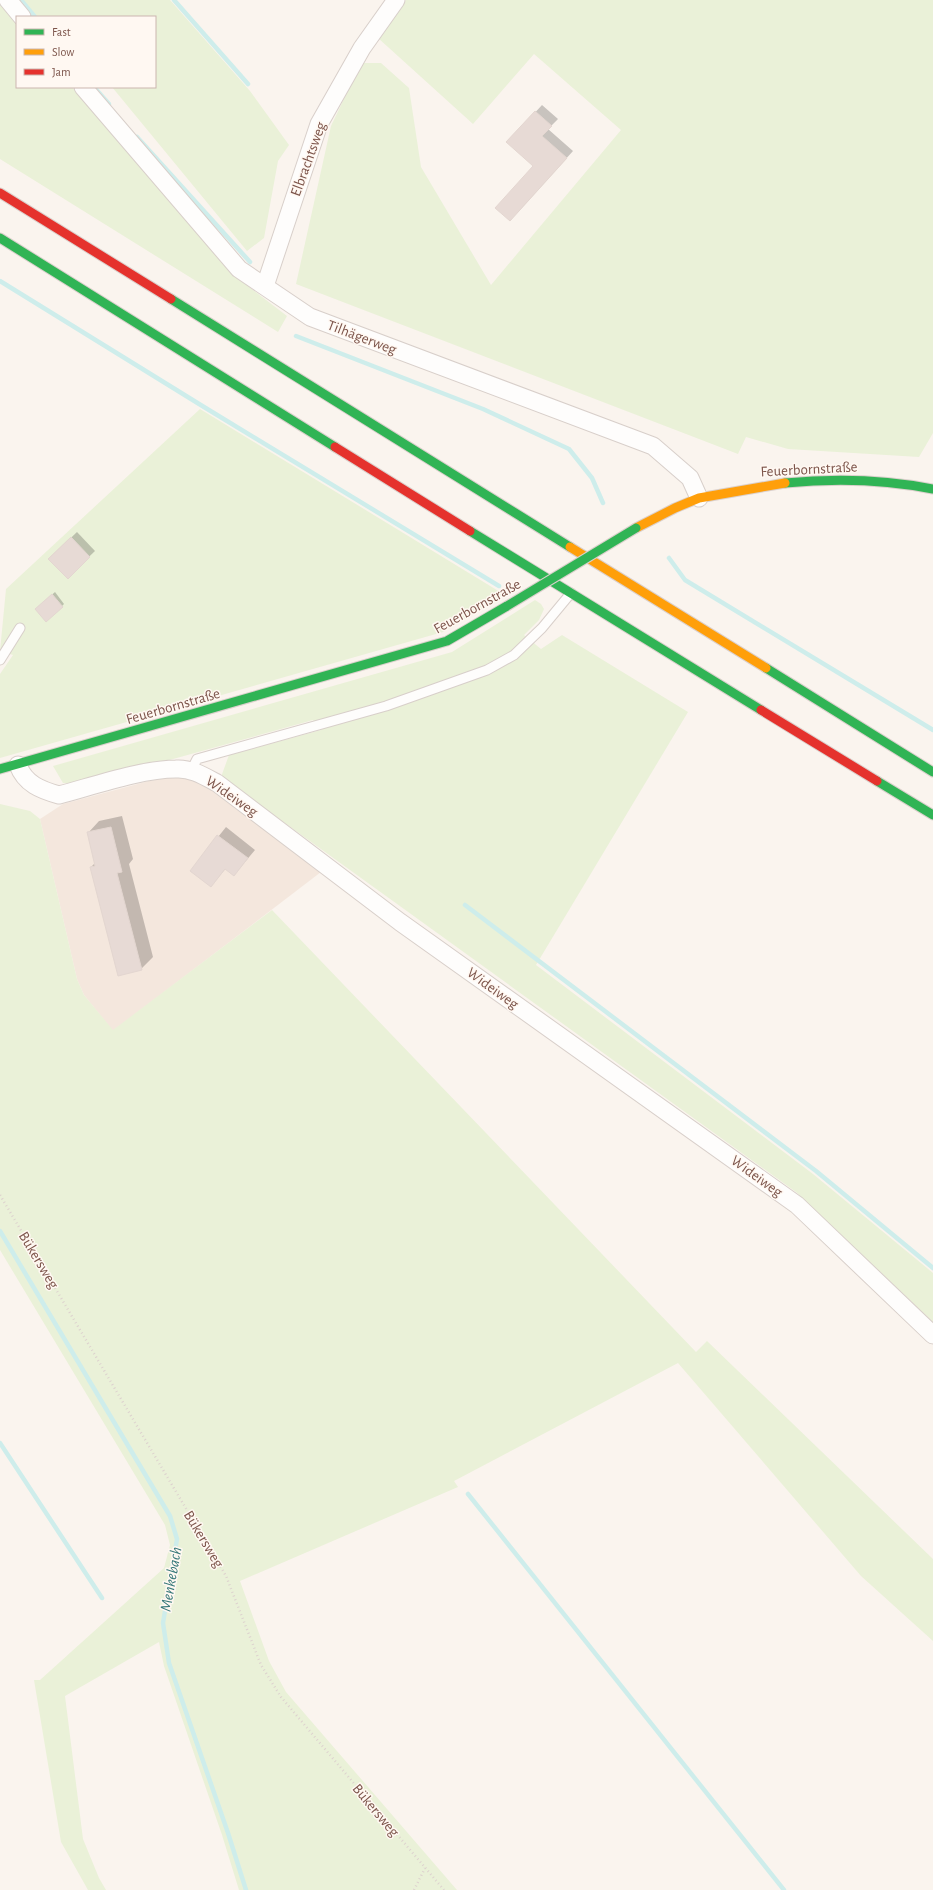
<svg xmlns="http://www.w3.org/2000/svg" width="933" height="1890" font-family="'Alegreya Sans',sans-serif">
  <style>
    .residential { fill: #f4e7dd }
    .green { fill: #eaf1d8 }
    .shadow { fill: #0003 }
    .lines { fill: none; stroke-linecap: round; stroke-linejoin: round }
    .stream { stroke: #ceedeb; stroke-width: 4.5 }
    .building { fill: #e7dad5; stroke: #e3d6d0 }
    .lane-casing { stroke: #d8cfca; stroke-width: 11 }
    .street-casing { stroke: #d8cfca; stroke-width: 19 }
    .fast-casing { stroke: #dbd0cc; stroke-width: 11 }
    .slow-casing { stroke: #dbd0cc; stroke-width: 11 }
    .jam-casing { stroke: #dbd0cc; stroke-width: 11 }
    .path { stroke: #ddd2ce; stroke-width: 2.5; stroke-dasharray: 1 3; stroke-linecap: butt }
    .lane { stroke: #fefdfc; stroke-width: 9 }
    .street { stroke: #fefdfc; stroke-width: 17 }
    .fast { stroke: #30b455; stroke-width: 9 }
    .slow { stroke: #ff9f0a; stroke-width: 9 }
    .jam { stroke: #e5322d; stroke-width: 9 }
    .fast-bridge-casing { stroke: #dbd0cc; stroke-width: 11; stroke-linecap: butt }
    .fast-bridge { stroke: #30b455; stroke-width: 9 }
    .labels { text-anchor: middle; stroke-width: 3; stroke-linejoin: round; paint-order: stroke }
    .street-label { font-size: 15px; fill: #7c544a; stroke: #fff8f2 }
    .water-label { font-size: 16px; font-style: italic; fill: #38797a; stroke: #fff8f2 }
  </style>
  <rect width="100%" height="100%" fill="#faf4ee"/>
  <!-- residential -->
  <path class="residential" d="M 173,777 L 186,777 L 204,783 L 321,872 L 113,1031 L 84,995 L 77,979 L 40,819 L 63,804 L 149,781 Z"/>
  <!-- green -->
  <g class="green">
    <path d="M 15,0 L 170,0 L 250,91 L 289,145 L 278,161 L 264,238 L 247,251 L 112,87 L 155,87 L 155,17 L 29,17 Z"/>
    <path d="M 406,0 L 933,0 L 933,433 L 919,457 L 788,449 L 746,437 L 738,454 L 296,284 L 331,126 L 361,63 L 381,63 L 409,88 L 421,167 L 491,285 L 621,130 L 534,54 L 473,124 L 378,38 Z"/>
    <path d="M 0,3 L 17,22 L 17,87 L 72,87 L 231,273 L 287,316 L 278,332 L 0,159 Z"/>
    <path d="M 200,409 L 505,595 L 443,632 L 0,758 L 0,674 L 13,655 L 0,651 L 6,589 Z"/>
    <path d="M 535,600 L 541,604 L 544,609 L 539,620 L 524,635 L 541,649 L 562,635 L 688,712 L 536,965 L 813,1174 L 933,1273 L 933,1322 L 796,1192 L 221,777 L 229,755 L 321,730 L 313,720 L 87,783 L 63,783 L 53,766 L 452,652 Z"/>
    <path d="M 0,804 L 30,811 L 40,819 L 77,979 L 84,995 L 113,1030 L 272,910 L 696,1352 L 707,1341 L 933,1559 L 933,1641 L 861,1576 L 678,1363 L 454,1481 L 458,1487 L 240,1581 L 269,1661 L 286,1692 L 457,1890 L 239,1890 L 222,1835 L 164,1666 L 159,1642 L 65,1696 L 83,1839 L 99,1878 L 106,1890 L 88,1890 L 61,1842 L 34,1680 L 40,1680 L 164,1568 L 170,1545 L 165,1525 L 0,1250 Z"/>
  </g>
  <!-- shadow -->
  <g class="shadow">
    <path d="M 542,105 L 558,119 L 548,129 L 573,151 L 517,213 L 534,166 L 508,142 Z"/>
    <path d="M 77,532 L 95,551 L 69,576 L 49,559 Z"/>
    <path d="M 55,592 L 64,604 L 62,606 L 36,609 Z"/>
    <path d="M 122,816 L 133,859 L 129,864 L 153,957 L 141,969 L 91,867 L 95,863 L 88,833 L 99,821 Z"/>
    <path d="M 226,827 L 255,850 L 234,875 L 226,868 L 211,886 L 191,871 Z"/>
  </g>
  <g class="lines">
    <!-- stream -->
    <g class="stream">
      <path d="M 21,0 L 35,17"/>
      <path d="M 174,0 L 248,84"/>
      <path d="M 94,87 L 109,104"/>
      <path d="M 137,137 L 250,262"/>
      <path d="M 0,281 L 204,407 L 499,586"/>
      <path d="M 296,336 L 483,409 L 569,449 L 592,478 L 603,503"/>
      <path d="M 669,558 L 685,580 L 933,730"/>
      <path d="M 465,905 L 816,1171 L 933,1268"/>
      <path d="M 0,1231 L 170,1516 L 177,1539 L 163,1623 L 169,1663 L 228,1833 L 246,1890"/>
      <path d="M 0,1443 L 102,1598"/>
      <path d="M 468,1494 L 784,1890"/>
    </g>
  </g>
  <!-- building -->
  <g class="building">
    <path d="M 535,111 L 552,126 L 542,136 L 567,158 L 510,221 L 495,208 L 533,166 L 506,142 Z"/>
    <path d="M 71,537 L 90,557 L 68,579 L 48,559 Z"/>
    <path d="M 52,594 L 63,607 L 46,622 L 35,609 Z"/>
    <path d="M 111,827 L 122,872 L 117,873 L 142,970 L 118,976 L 90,867 L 95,866 L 87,832 Z"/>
    <path d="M 217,835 L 248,858 L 234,876 L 225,869 L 211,887 L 190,871 Z"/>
  </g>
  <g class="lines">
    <!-- lane casing -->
    <g class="lane-casing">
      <g id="lane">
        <path d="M 0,660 L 20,628"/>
        <path d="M 191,771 L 197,759 L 386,706 L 487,670 L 514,655 L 542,628 L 571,593"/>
      </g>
    </g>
    <!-- street casing -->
    <g class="street-casing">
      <g id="street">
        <path d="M 8,0 L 22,17"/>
        <path d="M 83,87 L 239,269 L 310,317 L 653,446 L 690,478 L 699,498"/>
        <path d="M 265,286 L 319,124 L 362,48 L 396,0"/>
        <path d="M 18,765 C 25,784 41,790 59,795 C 93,786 142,769 176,769 C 191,768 204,776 217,783 L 400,922 L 797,1205 L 933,1335"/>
      </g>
    </g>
    <!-- fast casing -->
    <g class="fast-casing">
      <g id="fast">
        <path d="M 0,238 L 335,447"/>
        <path d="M 171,299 L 570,547"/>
        <path d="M 785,483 C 835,478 883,479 933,489"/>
        <path d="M 470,531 L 761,710"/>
        <path d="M 766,668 L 933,772"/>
        <path d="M 0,769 L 447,641 L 507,606"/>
        <path d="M 877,781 L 933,815"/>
      </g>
    </g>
    <!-- slow casing -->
    <g class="slow-casing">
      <g id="slow">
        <path d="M 636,528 L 675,508 L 699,498 L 785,483"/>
        <path d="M 570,547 L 766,668"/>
      </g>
    </g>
    <!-- jam casing -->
    <g class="jam-casing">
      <g id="jam">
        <path d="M 0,193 L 171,299"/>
        <path d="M 335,447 L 470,531"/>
        <path d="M 761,710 L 877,781"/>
      </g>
    </g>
    <!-- path -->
    <g class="path">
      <path d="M 0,1195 L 226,1576 L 261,1665 L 281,1697 L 444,1890"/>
      <path d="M 414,1890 L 425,1868"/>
    </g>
    <!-- lane -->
    <use href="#lane" class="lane"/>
    <!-- street -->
    <use href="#street" class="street"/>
    <!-- fast -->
    <use href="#fast" class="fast"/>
    <!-- slow -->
    <use href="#slow" class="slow"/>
    <!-- jam -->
    <use href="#jam" class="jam"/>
    <!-- fast-bridge casing -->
    <g class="fast-bridge-casing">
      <path id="fast-bridge" d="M 507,606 L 636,528"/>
    </g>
    <!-- fast-bridge -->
    <use href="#fast-bridge" class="fast-bridge"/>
  </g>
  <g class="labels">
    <!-- street labels -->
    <g class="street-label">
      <text transform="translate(308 159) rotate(-70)" y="5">Elbrachtsweg</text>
      <text transform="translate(362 337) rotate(21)" y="5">Tilhägerweg</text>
      <text transform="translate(809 469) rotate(-3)" y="5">Feuerbornstraße</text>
      <text transform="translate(477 606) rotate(-29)" y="5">Feuerbornstraße</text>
      <text transform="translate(173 706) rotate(-16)" y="5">Feuerbornstraße</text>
      <text transform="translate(232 796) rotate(35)" y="5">Wideiweg</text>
      <text transform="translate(493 988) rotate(36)" y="5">Wideiweg</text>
      <text transform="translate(757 1176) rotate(36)" y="5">Wideiweg</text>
      <text transform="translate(39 1260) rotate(59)" y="5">Bükersweg</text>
      <text transform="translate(204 1539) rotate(59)" y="5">Bükersweg</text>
      <text transform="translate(376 1810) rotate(50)" y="5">Bükersweg</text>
    </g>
    <!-- water labels -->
    <g class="water-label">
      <text transform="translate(170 1579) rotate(-80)" y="6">Menkebach</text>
    </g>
  </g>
  <!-- legend -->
  <rect x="16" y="16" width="140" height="72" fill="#fff8f2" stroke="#cbb6af"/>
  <rect x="24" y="29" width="20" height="6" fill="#30b455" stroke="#cbb6af"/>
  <text x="52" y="36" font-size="12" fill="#7c544a">Fast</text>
  <rect x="24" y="49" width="20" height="6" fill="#ff9f0a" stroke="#cbb6af"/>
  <text x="52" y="56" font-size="12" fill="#7c544a">Slow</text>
  <rect x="24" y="69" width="20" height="6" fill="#e5322d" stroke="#cbb6af"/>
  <text x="52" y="76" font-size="12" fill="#7c544a">Jam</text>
</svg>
